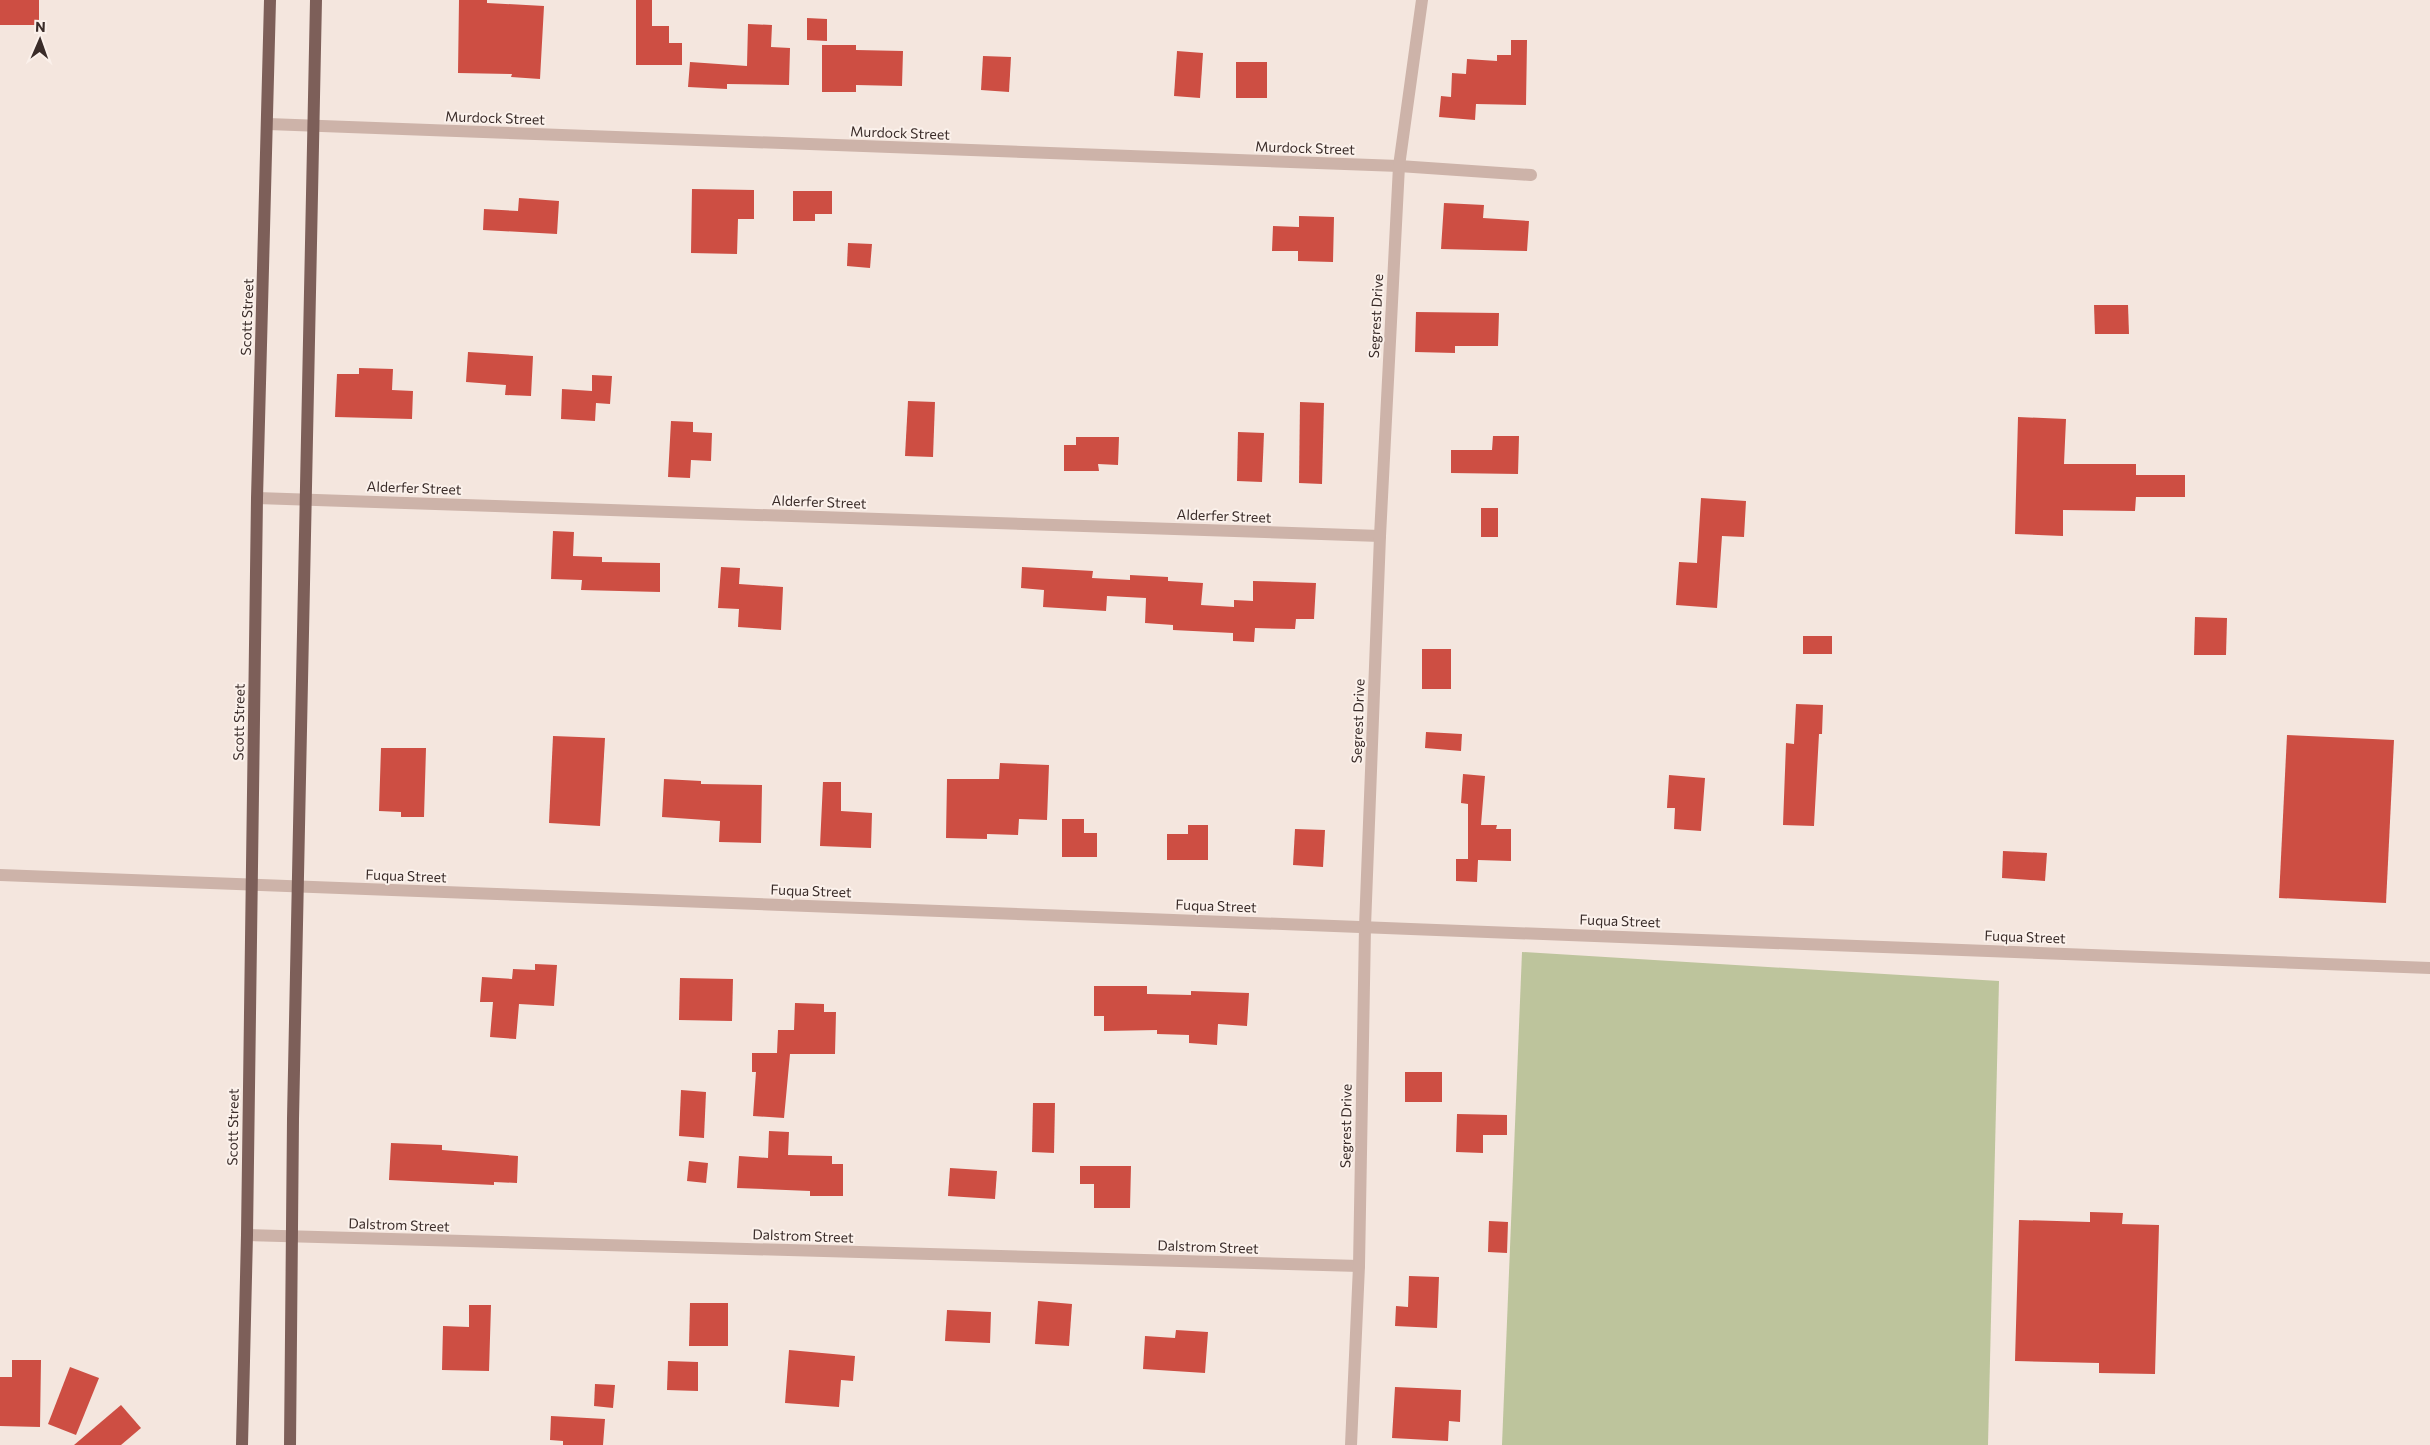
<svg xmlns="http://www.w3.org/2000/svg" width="2430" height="1445" font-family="Commissioner,sans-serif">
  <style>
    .green { fill: #bdc49c }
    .building { fill: #cd4e43 }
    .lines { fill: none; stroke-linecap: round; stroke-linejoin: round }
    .minor { stroke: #cdb3a9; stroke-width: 12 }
    .major { stroke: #7d5f59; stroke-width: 12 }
    .labels { text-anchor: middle; stroke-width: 4; stroke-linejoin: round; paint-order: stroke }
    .street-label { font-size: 14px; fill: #3a2c29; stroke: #fbf1eb }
  </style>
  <rect width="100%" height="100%" fill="#f4e6de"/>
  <!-- green -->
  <path class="green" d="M 1522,952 L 1999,981 L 1988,1445 L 1502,1445 Z"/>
  <!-- building -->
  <g class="building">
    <rect x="0" y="0" width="39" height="25"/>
    <path d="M 459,0 L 487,0 L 487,3 L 544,6 L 540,79 L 511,77 L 512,74 L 458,73 Z"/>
    <path d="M 636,0 L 652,0 L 652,26 L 669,26 L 669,43 L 682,43 L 682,65 L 636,65 Z"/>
    <path d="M 807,18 L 827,19 L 827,41 L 807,40 Z"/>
    <path d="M 748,24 L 772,25 L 771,47 L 790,48 L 789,85 L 727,84 L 727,89 L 688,87 L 690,62 L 747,66 Z"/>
    <path d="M 1511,40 L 1527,40 L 1526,105 L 1476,104 L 1475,120 L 1439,117 L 1441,96 L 1451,97 L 1452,73 L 1466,74 L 1467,59 L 1497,61 L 1497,55 L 1511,55 Z"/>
    <path d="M 822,45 L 856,45 L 856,50 L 903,51 L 902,86 L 856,85 L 856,92 L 822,92 Z"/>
    <path d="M 1177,51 L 1203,53 L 1200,98 L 1174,96 Z"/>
    <path d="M 983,56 L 1011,57 L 1009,92 L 981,90 Z"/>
    <rect x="1236" y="62" width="31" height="36"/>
    <path d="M 692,189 L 754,190 L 754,219 L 738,219 L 737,254 L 691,253 Z"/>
    <path d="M 793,191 L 832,191 L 832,214 L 815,214 L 815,221 L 793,221 Z"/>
    <path d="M 519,198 L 559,201 L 557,234 L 483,230 L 484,209 L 518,211 Z"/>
    <path d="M 1444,203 L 1484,205 L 1483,218 L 1529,221 L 1527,251 L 1441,249 Z"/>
    <path d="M 1299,216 L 1334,217 L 1333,262 L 1298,261 L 1298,251 L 1272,251 L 1273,226 L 1299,227 Z"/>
    <path d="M 848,243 L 872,244 L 870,268 L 847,266 Z"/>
    <path d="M 2094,305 L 2128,305 L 2129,334 L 2095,334 Z"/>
    <path d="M 1416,312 L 1499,313 L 1498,346 L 1455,346 L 1455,353 L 1415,352 Z"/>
    <path d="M 468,352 L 533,356 L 531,396 L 505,395 L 506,385 L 466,382 Z"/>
    <path d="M 359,368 L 393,369 L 392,390 L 413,391 L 412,419 L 335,417 L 337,374 L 359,374 Z"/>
    <path d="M 592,375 L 612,376 L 610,404 L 596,403 L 595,421 L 561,419 L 562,389 L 592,391 Z"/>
    <path d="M 908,401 L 935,402 L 933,457 L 905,456 Z"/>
    <path d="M 1300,402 L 1324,403 L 1322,484 L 1299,483 Z"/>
    <path d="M 2018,417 L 2066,419 L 2064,464 L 2136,464 L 2136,475 L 2185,475 L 2185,497 L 2136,497 L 2135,511 L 2063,510 L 2063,536 L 2015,534 Z"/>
    <path d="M 671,421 L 693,422 L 693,432 L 712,433 L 711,461 L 691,460 L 690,478 L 668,477 Z"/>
    <path d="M 1238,432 L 1264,433 L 1262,482 L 1237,481 Z"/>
    <path d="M 1493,436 L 1519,436 L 1518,474 L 1451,473 L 1451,450 L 1492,450 Z"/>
    <path d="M 1076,437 L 1119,437 L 1118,465 L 1098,464 L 1099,471 L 1064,471 L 1064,445 L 1076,445 Z"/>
    <path d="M 1701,498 L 1746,501 L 1744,537 L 1722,536 L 1717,608 L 1676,605 L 1679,562 L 1697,563 Z"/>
    <rect x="1481" y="508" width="17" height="29"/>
    <path d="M 553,531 L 574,532 L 573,556 L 602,557 L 602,562 L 660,563 L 660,592 L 581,590 L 582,580 L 551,579 Z"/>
    <path d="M 721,567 L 740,568 L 739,584 L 783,587 L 781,630 L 738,627 L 739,609 L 718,608 Z"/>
    <path d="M 1022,567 L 1093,571 L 1092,578 L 1130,580 L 1130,575 L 1168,577 L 1168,581 L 1203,583 L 1201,605 L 1234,607 L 1234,600 L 1253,601 L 1253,581 L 1316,583 L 1314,619 L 1296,619 L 1295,629 L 1255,628 L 1254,642 L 1233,641 L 1233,633 L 1173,630 L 1173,625 L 1145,623 L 1146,598 L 1107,596 L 1106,611 L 1043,607 L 1044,590 L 1021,588 Z"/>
    <path d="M 2195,617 L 2227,618 L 2226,655 L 2194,655 Z"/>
    <rect x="1803" y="636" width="29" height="18"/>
    <rect x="1422" y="649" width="29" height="40"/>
    <path d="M 1796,704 L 1823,705 L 1822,734 L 1819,734 L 1814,826 L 1783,825 L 1786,743 L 1794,744 Z"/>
    <path d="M 1426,732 L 1462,734 L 1461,751 L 1425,748 Z"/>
    <path d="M 2287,735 L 2394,740 L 2386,903 L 2279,898 Z"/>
    <path d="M 553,736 L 605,738 L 600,826 L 549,823 Z"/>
    <path d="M 381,748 L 426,748 L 424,817 L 401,817 L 401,812 L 379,811 Z"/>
    <path d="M 1000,763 L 1049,765 L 1047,820 L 1019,819 L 1018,835 L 987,834 L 987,839 L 946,838 L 947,779 L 999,779 Z"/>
    <path d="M 1463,774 L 1485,776 L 1481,825 L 1497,825 L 1496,829 L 1511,829 L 1511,861 L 1478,860 L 1477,882 L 1456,881 L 1456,859 L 1468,859 L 1468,804 L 1461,803 Z"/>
    <path d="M 1669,775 L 1705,778 L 1701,831 L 1674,829 L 1675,808 L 1667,808 Z"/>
    <path d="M 664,779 L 701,781 L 701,784 L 762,785 L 761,843 L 719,842 L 720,821 L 662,817 Z"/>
    <path d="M 823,782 L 841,782 L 841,811 L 872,813 L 871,848 L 820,846 Z"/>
    <path d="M 1062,819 L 1084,819 L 1084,833 L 1097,833 L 1097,857 L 1062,857 Z"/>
    <path d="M 1188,825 L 1208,825 L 1208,860 L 1167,860 L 1167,834 L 1188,834 Z"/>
    <path d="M 1295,829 L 1325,830 L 1323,867 L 1293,865 Z"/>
    <path d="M 2003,851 L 2047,853 L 2045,881 L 2002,878 Z"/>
    <path d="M 535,964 L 557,965 L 554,1006 L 519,1004 L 516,1039 L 490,1037 L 493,1002 L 480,1002 L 482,977 L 512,979 L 513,969 L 535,970 Z"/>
    <path d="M 680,978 L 733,979 L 732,1021 L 679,1020 Z"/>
    <path d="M 1094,986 L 1147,986 L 1147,994 L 1191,995 L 1191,991 L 1249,993 L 1247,1026 L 1218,1024 L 1217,1045 L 1189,1043 L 1189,1035 L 1157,1034 L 1157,1030 L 1104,1031 L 1104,1016 L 1094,1016 Z"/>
    <path d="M 795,1003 L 824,1004 L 824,1012 L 836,1012 L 835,1054 L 790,1054 L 784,1118 L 753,1116 L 756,1072 L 752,1072 L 752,1053 L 777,1053 L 778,1030 L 794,1030 Z"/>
    <rect x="1405" y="1072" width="37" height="30"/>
    <path d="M 681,1090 L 706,1092 L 704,1138 L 679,1136 Z"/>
    <path d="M 1033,1103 L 1055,1103 L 1054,1153 L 1032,1152 Z"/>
    <path d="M 1457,1114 L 1507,1115 L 1507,1135 L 1483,1135 L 1483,1153 L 1456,1152 Z"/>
    <path d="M 769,1131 L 789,1132 L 788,1155 L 832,1156 L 832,1164 L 843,1164 L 843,1196 L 810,1196 L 810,1191 L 737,1188 L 739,1156 L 768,1158 Z"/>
    <path d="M 391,1143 L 442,1145 L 442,1150 L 518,1156 L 517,1183 L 494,1182 L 494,1185 L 389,1180 Z"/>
    <path d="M 689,1161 L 708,1163 L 706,1183 L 687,1181 Z"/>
    <path d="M 1080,1166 L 1131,1166 L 1130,1208 L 1094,1208 L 1094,1184 L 1080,1184 Z"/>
    <path d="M 950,1168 L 997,1171 L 995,1199 L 948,1196 Z"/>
    <path d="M 2090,1212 L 2123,1213 L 2122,1224 L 2159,1225 L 2155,1374 L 2099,1373 L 2099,1363 L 2015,1361 L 2019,1220 L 2090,1222 Z"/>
    <path d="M 1489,1221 L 1508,1222 L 1507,1253 L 1488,1252 Z"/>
    <path d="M 1409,1276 L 1439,1277 L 1437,1328 L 1395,1326 L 1396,1306 L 1408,1307 Z"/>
    <path d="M 1038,1301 L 1072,1304 L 1069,1346 L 1035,1344 Z"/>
    <path d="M 690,1303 L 728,1303 L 728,1346 L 689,1346 Z"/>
    <path d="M 469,1305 L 491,1305 L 489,1371 L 442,1370 L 443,1326 L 469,1327 Z"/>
    <path d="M 947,1310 L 991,1312 L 990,1343 L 945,1341 Z"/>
    <path d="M 1176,1330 L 1208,1332 L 1205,1373 L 1143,1369 L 1145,1336 L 1175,1338 Z"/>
    <path d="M 789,1350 L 855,1356 L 853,1381 L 841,1380 L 839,1407 L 785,1403 Z"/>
    <path d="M 12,1360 L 41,1360 L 40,1427 L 0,1426 L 0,1377 L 12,1377 Z"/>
    <path d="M 668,1361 L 698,1362 L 698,1391 L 667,1390 Z"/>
    <path d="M 70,1367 L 99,1378 L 76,1435 L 48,1424 Z"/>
    <path d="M 595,1384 L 615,1385 L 613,1408 L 594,1406 Z"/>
    <path d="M 1395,1387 L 1461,1390 L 1460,1422 L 1449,1421 L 1448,1441 L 1392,1438 Z"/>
    <path d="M 121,1405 L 141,1428 L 121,1445 L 74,1445 Z"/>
    <path d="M 551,1416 L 605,1419 L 603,1445 L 563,1445 L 563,1441 L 550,1440 Z"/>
  </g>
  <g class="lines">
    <!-- minor -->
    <g class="minor">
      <path d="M 268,124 L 1399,166 L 1531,175"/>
      <path d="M 257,498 L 1380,536"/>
      <path d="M 0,875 L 2430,968"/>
      <path d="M 247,1235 L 1359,1266"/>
      <path d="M 1351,1445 L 1359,1266 L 1365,927 L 1380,536 L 1399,166 L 1422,0"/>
    </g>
    <!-- major -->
    <g class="major">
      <path d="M 242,1445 L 247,1235 L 257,498 L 270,0"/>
      <path d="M 290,1445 L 293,1119 L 316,0"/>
    </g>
  </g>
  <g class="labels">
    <!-- street labels -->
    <g class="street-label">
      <text transform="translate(495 118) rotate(2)" y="5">Murdock Street</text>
      <text transform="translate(900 133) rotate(2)" y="5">Murdock Street</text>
      <text transform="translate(1305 148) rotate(2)" y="5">Murdock Street</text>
      <text transform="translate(1376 316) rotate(-87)" y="5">Segrest Drive</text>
      <text transform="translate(247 317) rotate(-88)" y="5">Scott Street</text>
      <text transform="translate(414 488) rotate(2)" y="5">Alderfer Street</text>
      <text transform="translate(819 502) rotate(2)" y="5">Alderfer Street</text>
      <text transform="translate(1224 516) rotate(2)" y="5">Alderfer Street</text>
      <text transform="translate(1358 721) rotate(-88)" y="5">Segrest Drive</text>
      <text transform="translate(239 722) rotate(-89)" y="5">Scott Street</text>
      <text transform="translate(406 876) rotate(2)" y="5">Fuqua Street</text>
      <text transform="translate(811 891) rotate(2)" y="5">Fuqua Street</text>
      <text transform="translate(1216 906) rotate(2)" y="5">Fuqua Street</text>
      <text transform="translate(1620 921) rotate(2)" y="5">Fuqua Street</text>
      <text transform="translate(2025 937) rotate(2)" y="5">Fuqua Street</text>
      <text transform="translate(1346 1126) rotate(-89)" y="5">Segrest Drive</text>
      <text transform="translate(233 1127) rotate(-89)" y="5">Scott Street</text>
      <text transform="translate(399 1225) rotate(2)" y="5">Dalstrom Street</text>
      <text transform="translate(803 1236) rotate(2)" y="5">Dalstrom Street</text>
      <text transform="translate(1208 1247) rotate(2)" y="5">Dalstrom Street</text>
    </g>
  </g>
  <!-- north arrow -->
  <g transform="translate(40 40) rotate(2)" stroke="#fbf1eb" stroke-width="4" paint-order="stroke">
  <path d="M0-4L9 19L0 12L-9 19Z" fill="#3a2c29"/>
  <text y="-8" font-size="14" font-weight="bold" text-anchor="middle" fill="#3a2c29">N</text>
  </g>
</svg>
